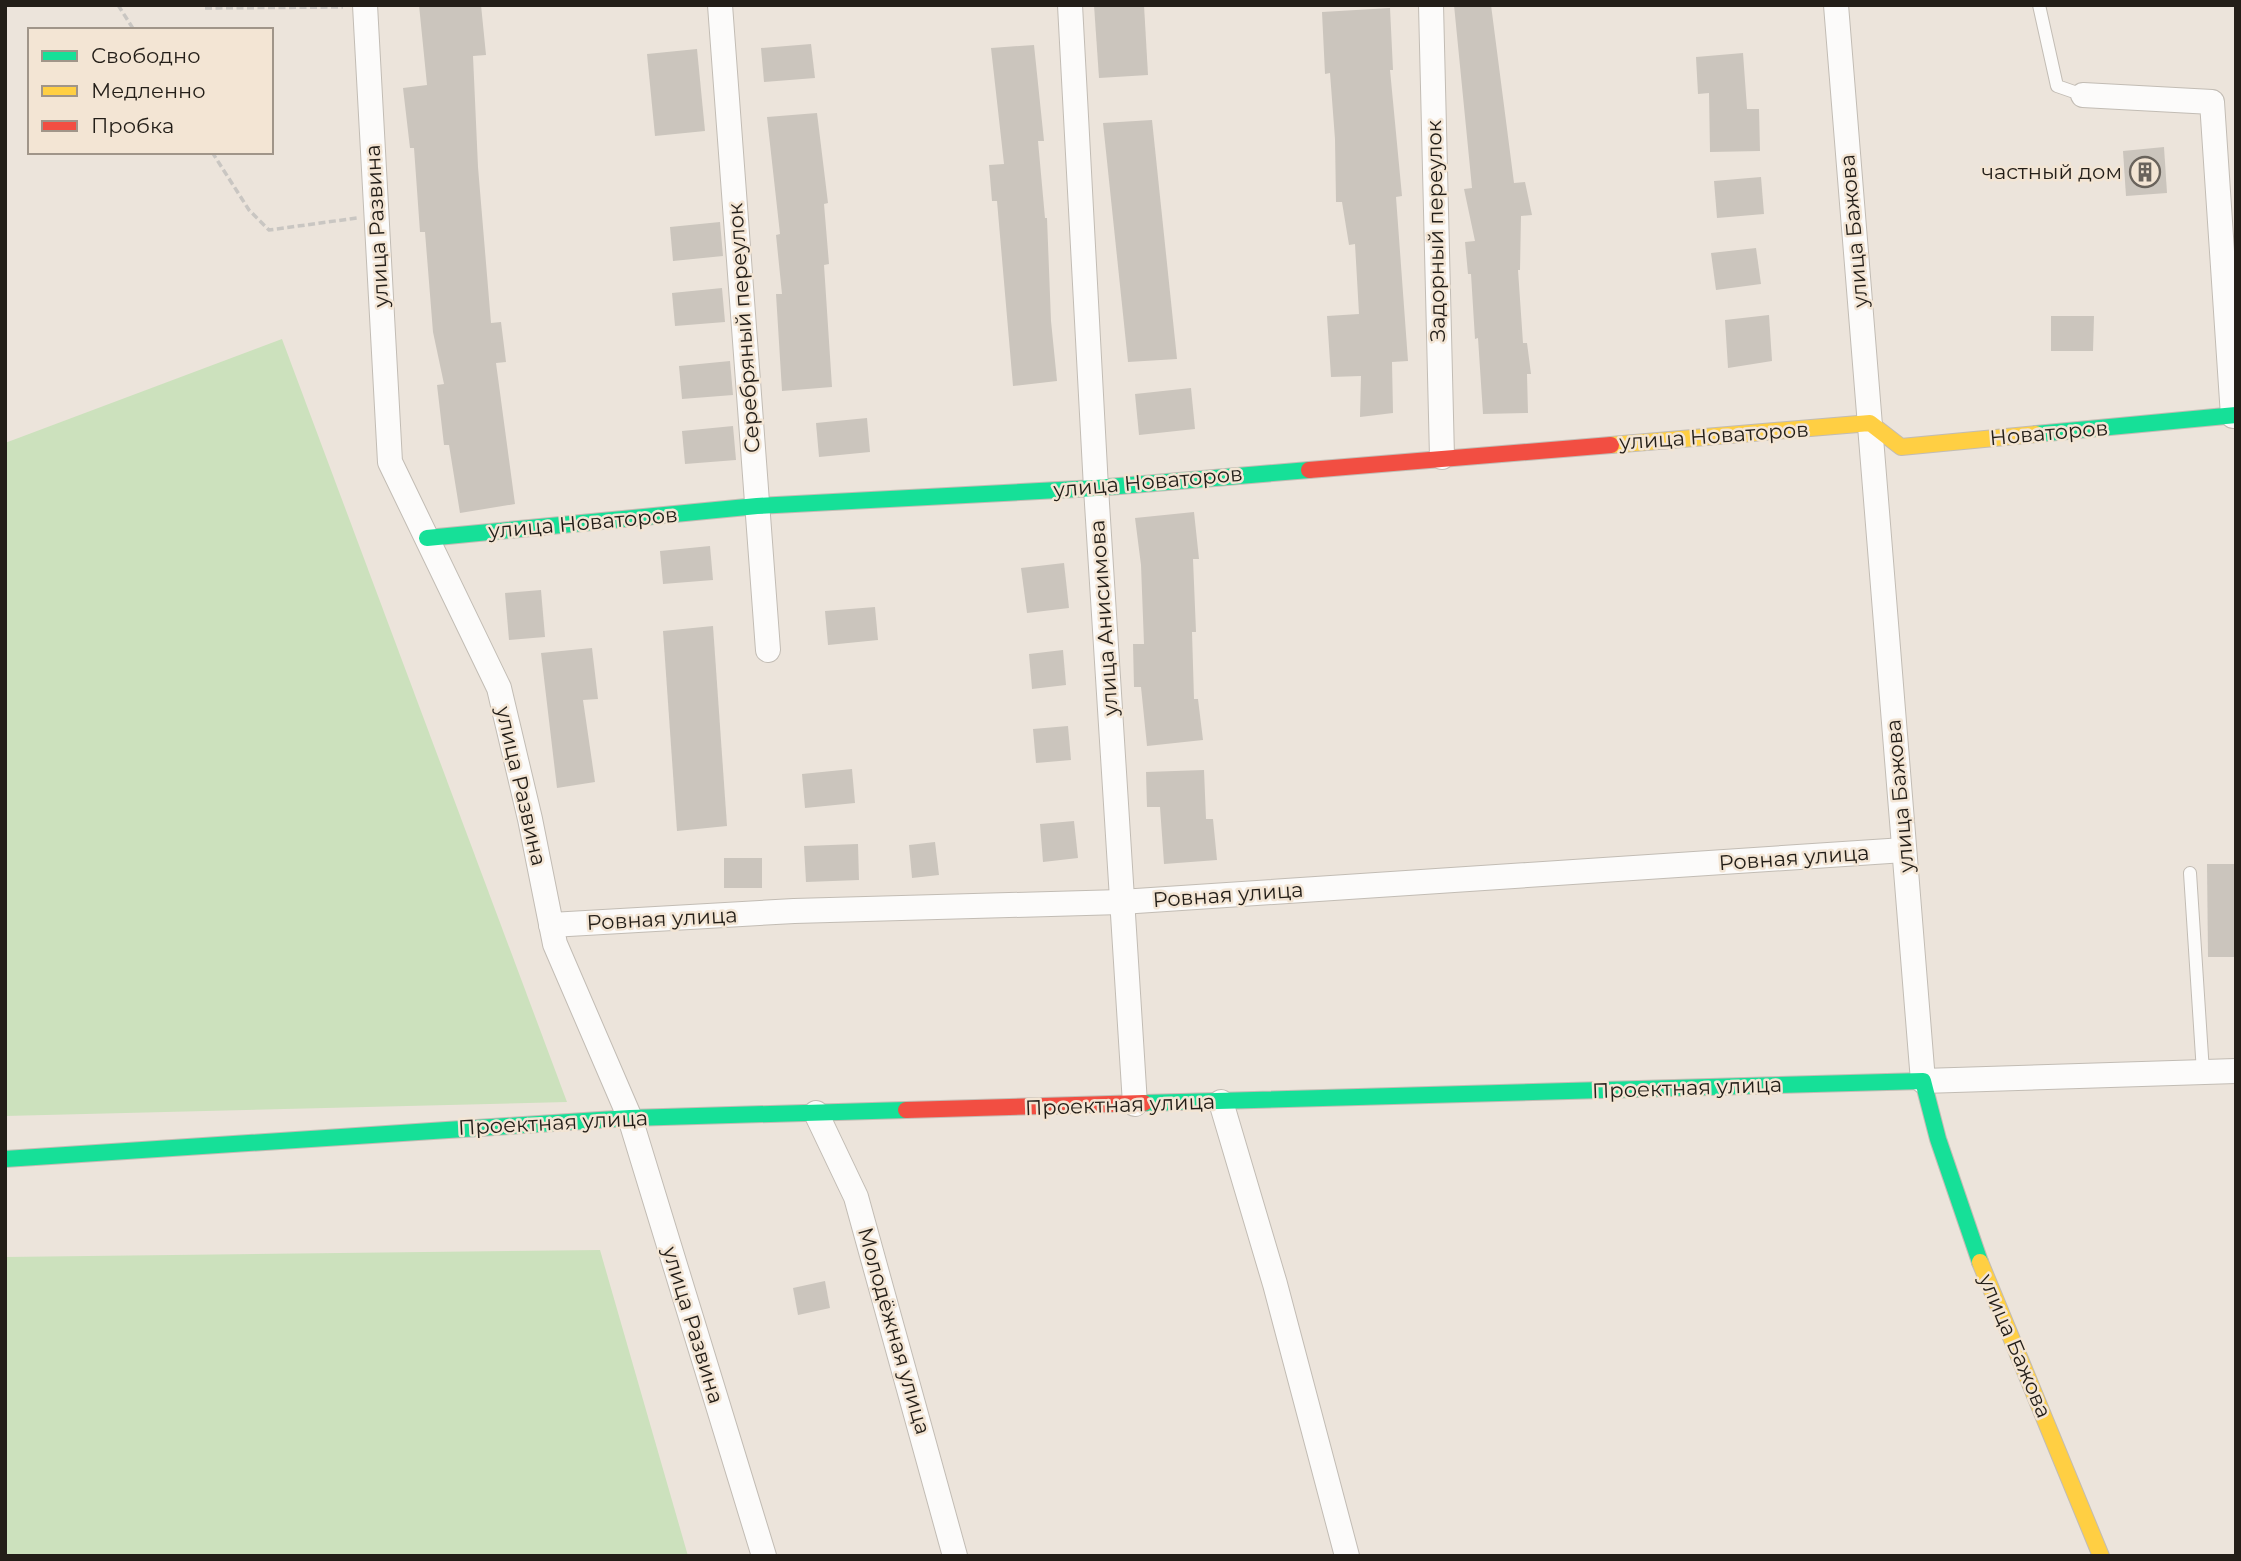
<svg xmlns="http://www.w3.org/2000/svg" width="2241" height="1561" font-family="Montserrat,sans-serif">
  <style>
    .green { fill: #cce1bd }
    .building { fill: #cbc5bd }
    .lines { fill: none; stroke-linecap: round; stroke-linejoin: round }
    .lane-casing { stroke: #c2bcb4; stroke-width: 14 }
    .street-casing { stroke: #c2bcb4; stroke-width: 26 }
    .fast-casing { stroke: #c2bcb4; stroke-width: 18 }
    .slow-casing { stroke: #c2bcb4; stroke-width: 18 }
    .jam-casing { stroke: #c2bcb4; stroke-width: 18 }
    .path { stroke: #c9c6c2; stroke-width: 3.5; stroke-dasharray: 7 3.5; stroke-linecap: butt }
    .lane { stroke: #fcfbfa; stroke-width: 12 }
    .street { stroke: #fcfbfa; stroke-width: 24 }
    .fast { stroke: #16e098; stroke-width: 16 }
    .slow { stroke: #ffcf43; stroke-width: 16 }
    .jam { stroke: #f24e42; stroke-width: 16 }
    .labels { text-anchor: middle; stroke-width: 5; stroke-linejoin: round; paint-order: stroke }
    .poi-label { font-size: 21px; fill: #231e18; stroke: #f3e5d4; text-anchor: end }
    .street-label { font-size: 21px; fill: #231e18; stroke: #f3e5d4 }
  </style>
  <rect width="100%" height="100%" fill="#ece4db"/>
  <!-- green -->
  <g class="green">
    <path d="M 282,339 L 567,1102 L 5,1116 L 5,443 Z"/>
    <path d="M 600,1250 L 688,1556 L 5,1556 L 5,1257 Z"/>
  </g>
  <!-- building -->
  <g class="building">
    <path d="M 419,5 L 481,5 L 486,55 L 473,56 L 478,167 L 491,323 L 501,322 L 506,362 L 496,363 L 515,504 L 460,513 L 449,445 L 444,445 L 437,385 L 444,384 L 433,332 L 425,232 L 420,232 L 414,148 L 410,148 L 403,88 L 427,85 Z"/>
    <path d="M 1094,5 L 1144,5 L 1148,75 L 1099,78 Z"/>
    <path d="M 1454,5 L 1491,5 L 1514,183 L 1525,182 L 1532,215 L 1521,216 L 1520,270 L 1518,270 L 1523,343 L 1527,343 L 1531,374 L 1527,374 L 1528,413 L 1483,414 L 1478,338 L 1475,339 L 1471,274 L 1468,274 L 1465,242 L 1475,241 L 1464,189 L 1472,188 Z"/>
    <path d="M 1390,8 L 1393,70 L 1390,70 L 1402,196 L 1396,197 L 1408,361 L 1392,362 L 1393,413 L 1360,417 L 1361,376 L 1331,377 L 1327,316 L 1359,314 L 1355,244 L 1349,245 L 1342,202 L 1336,202 L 1335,139 L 1330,73 L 1325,74 L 1322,12 Z"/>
    <path d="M 811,44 L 815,78 L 764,82 L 761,48 Z"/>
    <path d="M 1034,45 L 1044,141 L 1038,141 L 1045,218 L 1047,218 L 1051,321 L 1057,381 L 1013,386 L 997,201 L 992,201 L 989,165 L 1004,164 L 991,48 Z"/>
    <path d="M 697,49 L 705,131 L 655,136 L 647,54 Z"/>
    <path d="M 1743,53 L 1747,109 L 1759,109 L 1760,151 L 1710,152 L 1709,93 L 1698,94 L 1696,57 Z"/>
    <path d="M 817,113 L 828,203 L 824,204 L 829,264 L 824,265 L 832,387 L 782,391 L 776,294 L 782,294 L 776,235 L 780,234 L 767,117 Z"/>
    <path d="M 1152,120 L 1177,359 L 1128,362 L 1103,123 Z"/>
    <path d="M 2164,147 L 2167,193 L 2126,196 L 2123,151 Z"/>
    <path d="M 1761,177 L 1764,214 L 1717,218 L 1714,181 Z"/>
    <path d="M 720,222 L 723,256 L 673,261 L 670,227 Z"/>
    <path d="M 1756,248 L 1761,284 L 1716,290 L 1711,253 Z"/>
    <path d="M 722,288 L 725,322 L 675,326 L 672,293 Z"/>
    <path d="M 1769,315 L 1772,361 L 1728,368 L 1725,320 Z"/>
    <path d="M 2051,316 L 2094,316 L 2093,351 L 2051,351 Z"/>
    <path d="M 730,361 L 733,395 L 682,399 L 679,366 Z"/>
    <path d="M 1191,388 L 1195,429 L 1139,435 L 1135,394 Z"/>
    <path d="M 867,418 L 870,452 L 819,457 L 816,423 Z"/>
    <path d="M 733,426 L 736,460 L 685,464 L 682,431 Z"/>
    <path d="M 1194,512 L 1199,559 L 1193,559 L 1196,632 L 1192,632 L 1194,699 L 1198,699 L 1203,740 L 1147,746 L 1141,687 L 1134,687 L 1133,644 L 1144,644 L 1141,565 L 1135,518 Z"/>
    <path d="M 710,546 L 713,580 L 663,584 L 660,551 Z"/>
    <path d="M 1064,563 L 1069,608 L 1027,613 L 1021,568 Z"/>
    <path d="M 541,590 L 545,637 L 509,640 L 505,593 Z"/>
    <path d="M 875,607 L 878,640 L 828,645 L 825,611 Z"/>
    <path d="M 713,626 L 727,826 L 677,831 L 663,631 Z"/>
    <path d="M 592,648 L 598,699 L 583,700 L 595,782 L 557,788 L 541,653 Z"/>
    <path d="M 1063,650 L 1066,685 L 1032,689 L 1029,654 Z"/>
    <path d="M 1068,726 L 1071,760 L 1036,763 L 1033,729 Z"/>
    <path d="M 852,769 L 855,803 L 805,808 L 802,774 Z"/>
    <path d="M 1204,770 L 1206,819 L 1213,819 L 1217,860 L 1164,864 L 1160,807 L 1147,807 L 1146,772 Z"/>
    <path d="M 1074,821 L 1078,858 L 1043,862 L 1040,824 Z"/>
    <path d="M 935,842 L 939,875 L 912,878 L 909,845 Z"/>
    <path d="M 858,844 L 859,880 L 806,882 L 804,846 Z"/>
    <rect x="724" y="858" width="38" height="30"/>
    <path d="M 2207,864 L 2236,864 L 2236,957 L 2208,957 Z"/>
    <path d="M 825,1281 L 830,1308 L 798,1315 L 793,1288 Z"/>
  </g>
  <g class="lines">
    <!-- lane casing -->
    <g class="lane-casing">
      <g id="lane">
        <path d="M 2039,5 L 2057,86 L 2083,95"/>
        <path d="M 2190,873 L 2203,1072"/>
      </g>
    </g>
    <!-- street casing -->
    <g class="street-casing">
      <g id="street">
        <path d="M 365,5 L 390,462 L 499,688 L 530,819 L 555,944 L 630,1118 L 764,1556"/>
        <path d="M 720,5 L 768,650"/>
        <path d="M 1070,5 L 1096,488 L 1135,1104"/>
        <path d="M 1431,5 L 1442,457"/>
        <path d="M 1836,5 L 1923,1081 L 2236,1071"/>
        <path d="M 2083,95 L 2212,102 L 2233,416"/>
        <path d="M 551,925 L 794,911 L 1121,902 L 1904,850"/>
        <path d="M 1221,1102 L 1275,1284 L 1347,1556"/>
        <path d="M 816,1113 L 856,1197 L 955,1556"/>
      </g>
    </g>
    <!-- fast casing -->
    <g class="fast-casing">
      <g id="fast">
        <path d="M 2036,434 L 2236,415"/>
        <path d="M 427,538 L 757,506 L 1096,488 L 1309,470"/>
        <path d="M 1144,1103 L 1923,1081 L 1938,1139 L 1980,1262"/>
        <path d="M 5,1159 L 630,1118 L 906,1110"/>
      </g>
    </g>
    <!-- slow casing -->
    <g class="slow-casing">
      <g id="slow">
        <path d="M 1611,445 L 1870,423 L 1901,447 L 2036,434"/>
        <path d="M 1980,1262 L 2101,1556"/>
      </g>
    </g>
    <!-- jam casing -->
    <g class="jam-casing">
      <g id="jam">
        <path d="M 1309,470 L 1611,445"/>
        <path d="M 906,1110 L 1144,1103"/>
      </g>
    </g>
    <!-- path -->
    <g class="path">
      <path d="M 118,5 L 134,30"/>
      <path d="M 205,8 L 343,7"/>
      <path d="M 212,152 L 249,210 L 269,230 L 357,218"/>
    </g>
    <!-- lane -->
    <use href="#lane" class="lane"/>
    <!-- street -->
    <use href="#street" class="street"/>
    <!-- fast -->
    <use href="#fast" class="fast"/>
    <!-- slow -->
    <use href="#slow" class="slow"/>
    <!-- jam -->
    <use href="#jam" class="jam"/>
  </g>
  <!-- icons -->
  <defs>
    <g id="building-ring" transform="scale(1.575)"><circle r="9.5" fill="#f3e5d4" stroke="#69635c" stroke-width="1.5"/><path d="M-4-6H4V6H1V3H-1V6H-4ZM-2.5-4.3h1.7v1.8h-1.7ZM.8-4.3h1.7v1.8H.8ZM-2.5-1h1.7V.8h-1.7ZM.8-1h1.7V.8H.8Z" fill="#69635c"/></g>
  </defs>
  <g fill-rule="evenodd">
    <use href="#building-ring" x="2145" y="172"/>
  </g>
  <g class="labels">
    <!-- poi labels -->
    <g class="poi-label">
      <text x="2122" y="179">частный дом</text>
    </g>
    <!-- street labels -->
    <g class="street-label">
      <text transform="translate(377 226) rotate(-93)" y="7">улица Развина</text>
      <text transform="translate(1436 231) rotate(-91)" y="7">Задорный переулок</text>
      <text transform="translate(1854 231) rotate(-95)" y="7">улица Бажова</text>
      <text transform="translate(744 328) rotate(-94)" y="7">Серебряный переулок</text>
      <text transform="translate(2049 433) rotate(-5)" y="7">Новаторов</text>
      <text transform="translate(1714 436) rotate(-4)" y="7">улица Новаторов</text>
      <text transform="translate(1148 482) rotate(-5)" y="7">улица Новаторов</text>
      <text transform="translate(583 523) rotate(-5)" y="7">улица Новаторов</text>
      <text transform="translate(1104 618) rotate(-94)" y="7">улица Анисимова</text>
      <text transform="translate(521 786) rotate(77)" y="7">улица Развина</text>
      <text transform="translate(1900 796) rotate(-95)" y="7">улица Бажова</text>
      <text transform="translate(1794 858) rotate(-4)" y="7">Ровная улица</text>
      <text transform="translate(1228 895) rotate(-4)" y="7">Ровная улица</text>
      <text transform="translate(662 919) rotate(-3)" y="7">Ровная улица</text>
      <text transform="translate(1687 1088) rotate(-2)" y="7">Проектная улица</text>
      <text transform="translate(1120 1105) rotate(-2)" y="7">Проектная улица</text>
      <text transform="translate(553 1123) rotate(-3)" y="7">Проектная улица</text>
      <text transform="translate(693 1325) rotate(73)" y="7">улица Развина</text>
      <text transform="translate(894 1331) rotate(74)" y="7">Молодёжная улица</text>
      <text transform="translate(2015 1346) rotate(67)" y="7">улица Бажова</text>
    </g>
  </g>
  <!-- border -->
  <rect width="2241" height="1561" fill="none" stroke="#231e18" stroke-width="14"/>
  <!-- legend -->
  <rect x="28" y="28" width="245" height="126" fill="#f3e5d4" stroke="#a09589" stroke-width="2"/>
  <rect x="42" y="51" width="35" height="10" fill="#16e098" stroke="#a09589" stroke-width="2"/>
  <text x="91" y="63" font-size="21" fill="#231e18">Свободно</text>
  <rect x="42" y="86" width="35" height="10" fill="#ffcf43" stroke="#a09589" stroke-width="2"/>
  <text x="91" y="98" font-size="21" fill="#231e18">Медленно</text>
  <rect x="42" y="121" width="35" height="10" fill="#f24e42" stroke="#a09589" stroke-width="2"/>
  <text x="91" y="133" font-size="21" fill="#231e18">Пробка</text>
</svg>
